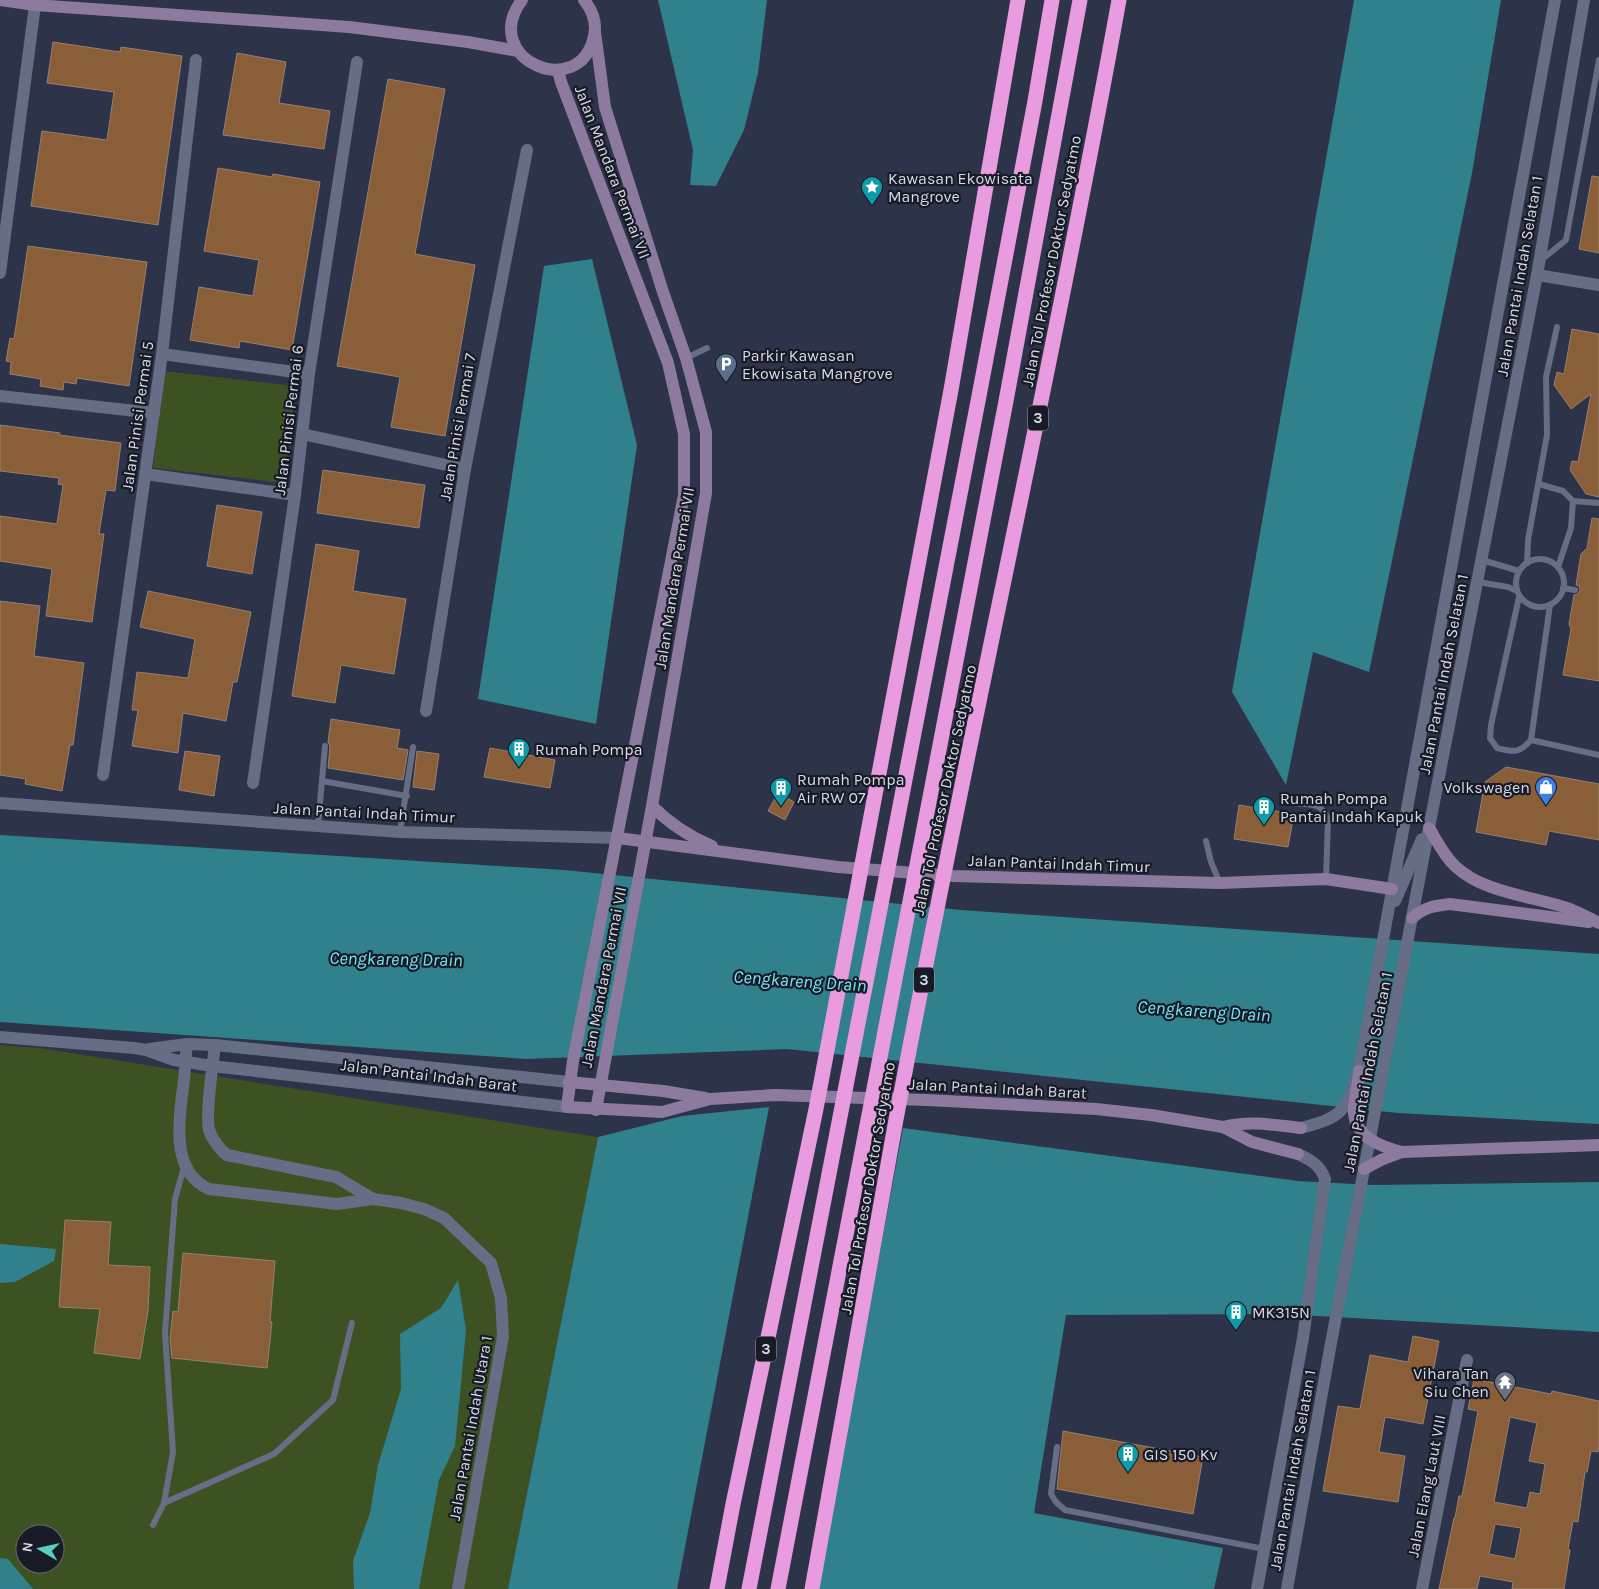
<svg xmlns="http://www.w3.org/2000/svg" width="1599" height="1589" font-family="Karla,sans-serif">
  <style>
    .green { fill: #3d5222; fill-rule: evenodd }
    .water { fill: #31818d }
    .building { fill: #8a5e39; stroke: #97806f; fill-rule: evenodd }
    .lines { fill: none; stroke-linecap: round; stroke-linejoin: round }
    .service { stroke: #666d84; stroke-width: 6 }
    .minor { stroke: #666d84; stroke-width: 12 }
    .tertiary { stroke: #666d84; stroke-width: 12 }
    .secondary { stroke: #8d7b9f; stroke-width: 12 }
    .motorway { stroke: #e99bdf; stroke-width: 15 }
    .labels { text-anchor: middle; stroke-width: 4.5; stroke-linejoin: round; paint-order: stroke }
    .shield { fill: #181b25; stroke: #9ea1ae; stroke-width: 1 }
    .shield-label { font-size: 15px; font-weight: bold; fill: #d7dbe8 }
    .street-label { font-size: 16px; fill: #d7dbe8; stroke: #181b25 }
    .poi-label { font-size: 16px; fill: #d7dbe8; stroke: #181b25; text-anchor: start }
    .water-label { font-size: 18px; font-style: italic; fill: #72e7f9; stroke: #181b25 }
  </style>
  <rect width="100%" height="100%" fill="#2d3348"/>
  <!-- green -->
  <g class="green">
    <path d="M 164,371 L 296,386 L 284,483 L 153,468 Z"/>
    <path d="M 0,1045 L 40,1048 L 598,1137 L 508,1589 L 0,1589 ZM 25,1534 L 55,1534 L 55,1564 L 25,1564 Z"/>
  </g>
  <!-- water -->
  <g class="water">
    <path d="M 658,0 L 767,0 L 758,73 L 744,130 L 716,186 L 690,185 L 693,150 Z"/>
    <path d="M 1354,0 L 1501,0 L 1472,173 L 1369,672 L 1313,652 L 1286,785 L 1232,692 Z"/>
    <path d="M 592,259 L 637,445 L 596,724 L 478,699 L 544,266 Z"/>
    <path d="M 0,835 L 564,870 L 961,910 L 1599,954 L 1599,1124 L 1398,1113 L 787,1049 L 526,1059 L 0,1022 Z"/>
    <path d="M 769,1107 L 677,1589 L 508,1589 L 598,1137 L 682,1116 Z"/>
    <path d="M 903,1128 L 1298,1181 L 1372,1185 L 1599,1182 L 1599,1332 L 1282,1314 L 1066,1315 L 1034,1513 L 1223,1548 L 1214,1589 L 817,1589 Z"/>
    <path d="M 0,1244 L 56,1249 L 54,1261 L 15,1282 L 0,1283 Z"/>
    <path d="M 458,1280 L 466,1330 L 455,1446 L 439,1480 L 419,1589 L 354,1589 L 353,1561 L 370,1513 L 378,1465 L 401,1389 L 400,1334 L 441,1308 Z"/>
    <path d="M 0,1558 L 8,1559 L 33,1589 L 0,1589 Z"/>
  </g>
  <!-- building -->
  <g class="building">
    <path d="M 53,42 L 120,52 L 121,47 L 182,56 L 158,225 L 31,206 L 42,131 L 107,140 L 114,92 L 47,83 Z"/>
    <path d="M 237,53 L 286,62 L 279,103 L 330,111 L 324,149 L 223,135 Z"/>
    <path d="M 388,79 L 445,89 L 415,254 L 475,265 L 445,436 L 391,427 L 400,377 L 337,366 Z"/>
    <path d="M 218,168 L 272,177 L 273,174 L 320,182 L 292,350 L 240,341 L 239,348 L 190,340 L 199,287 L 253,296 L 259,260 L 204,251 Z"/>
    <path d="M 1592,176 L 1599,177 L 1599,253 L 1579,249 Z"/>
    <path d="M 28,246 L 147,262 L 129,386 L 77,378 L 76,384 L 64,382 L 63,390 L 40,386 L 41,379 L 10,374 L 11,362 L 6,361 L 10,338 L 14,339 Z"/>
    <path d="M 1572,329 L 1599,334 L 1599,497 L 1586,494 L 1570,470 L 1572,461 L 1578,462 L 1591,394 L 1571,409 L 1554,385 L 1557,372 L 1564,374 Z"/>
    <path d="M 0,425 L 60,433 L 59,435 L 121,443 L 115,491 L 106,490 L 99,534 L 104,534 L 92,622 L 46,616 L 52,569 L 0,561 L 0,516 L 57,524 L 63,485 L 58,484 L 59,478 L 0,471 Z"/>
    <path d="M 323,470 L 425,485 L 419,528 L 317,513 Z"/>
    <path d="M 217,505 L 262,512 L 252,574 L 207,566 Z"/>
    <path d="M 1592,518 L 1599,519 L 1599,681 L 1563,675 L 1571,629 L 1569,624 L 1574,595 L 1578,594 L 1580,590 L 1579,586 L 1576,585 L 1581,554 L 1587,548 Z"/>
    <path d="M 316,544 L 359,551 L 353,591 L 406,599 L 394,674 L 341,665 L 335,703 L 292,696 Z"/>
    <path d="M 148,591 L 251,612 L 237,682 L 233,682 L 226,721 L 183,713 L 178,753 L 132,746 L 138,710 L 132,710 L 137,672 L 188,678 L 195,639 L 140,627 Z"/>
    <path d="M 0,601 L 40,606 L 34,656 L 84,663 L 73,745 L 70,745 L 62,791 L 25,784 L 26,779 L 0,775 Z"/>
    <path d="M 331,719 L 400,730 L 397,748 L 408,750 L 403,780 L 328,768 L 330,746 L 328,742 Z"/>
    <path d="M 490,748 L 555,760 L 550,788 L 484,777 Z"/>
    <path d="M 185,751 L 220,756 L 214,796 L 179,790 Z"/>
    <path d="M 417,751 L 439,754 L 434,790 L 413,787 Z"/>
    <path d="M 1506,767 L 1599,784 L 1599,840 L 1549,831 L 1546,845 L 1476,832 L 1485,782 Z"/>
    <path d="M 778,793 L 794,802 L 785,820 L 768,811 Z"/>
    <path d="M 1239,805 L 1294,814 L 1288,847 L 1234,839 Z"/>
    <path d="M 65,1220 L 111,1222 L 108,1265 L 150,1267 L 148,1311 L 140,1359 L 94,1353 L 100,1309 L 59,1307 Z"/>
    <path d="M 183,1253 L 275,1261 L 270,1322 L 272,1322 L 267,1368 L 172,1358 L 170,1338 L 173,1311 L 178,1312 Z"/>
    <path d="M 1413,1336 L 1439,1341 L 1423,1424 L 1385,1417 L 1379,1452 L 1405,1456 L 1398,1502 L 1323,1491 L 1338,1406 L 1360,1409 L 1370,1355 L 1408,1362 Z"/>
    <path d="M 1474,1379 L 1551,1394 L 1552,1391 L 1599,1401 L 1599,1445 L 1598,1452 L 1591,1451 L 1587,1472 L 1585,1472 L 1578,1522 L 1573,1521 L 1568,1549 L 1570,1550 L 1564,1589 L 1512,1589 L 1513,1582 L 1480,1576 L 1477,1589 L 1439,1589 L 1454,1518 L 1455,1518 L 1459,1496 L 1462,1496 L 1478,1411 L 1468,1409 ZM 1510,1417 L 1537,1423 L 1529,1461 L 1545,1464 L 1540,1494 L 1530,1492 L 1527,1508 L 1494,1502 ZM 1495,1524 L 1521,1528 L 1515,1559 L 1489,1554 Z"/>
    <path d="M 1063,1431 L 1203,1457 L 1193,1514 L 1057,1489 Z"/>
  </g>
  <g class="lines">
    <!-- service -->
    <g class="service">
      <path d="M 1540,261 L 1566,240 L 1599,60"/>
      <path d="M 686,358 L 707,348"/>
      <path d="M 1539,484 L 1563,491 L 1573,501 L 1571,528 L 1558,567"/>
      <path d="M 1573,501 L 1599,503"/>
      <circle cx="1540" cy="583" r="24"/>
      <path d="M 1482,560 L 1519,571"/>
      <path d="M 1527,563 L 1528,540 L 1547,435 L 1546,377 L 1557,327"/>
      <path d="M 1478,582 L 1508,587 L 1517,591"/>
      <path d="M 1563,588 L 1575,590"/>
      <path d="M 1519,597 L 1491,725 L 1490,738 L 1497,748 C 1513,752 1519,754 1531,740 L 1550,605"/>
      <path d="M 1531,740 L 1599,755"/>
      <path d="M 322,781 L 407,796"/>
      <path d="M 1294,803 C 1309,805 1322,802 1328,819 L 1326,879"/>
      <path d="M 318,826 L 325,746"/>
      <path d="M 400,832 L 413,747"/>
      <path d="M 1206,841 L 1211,862 L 1220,883"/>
      <path d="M 1057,1447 L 1051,1494 L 1056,1502 L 1065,1510 L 1264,1549"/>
      <path d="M 164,1503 L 274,1454 L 333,1400 L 352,1323"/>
      <path d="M 153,1525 L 164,1503 L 173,1452 L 165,1333 L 175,1199 L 184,1167"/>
    </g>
    <!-- minor -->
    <g class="minor">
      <path d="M 0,273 L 35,5"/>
      <path d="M 1537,275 L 1599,285"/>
      <path d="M 162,354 L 309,374"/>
      <path d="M 0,396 L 154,413"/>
      <path d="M 302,434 L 465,469"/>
      <path d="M 145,474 L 295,495"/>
      <path d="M 426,711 L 465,469 L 527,150"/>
      <path d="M 103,775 L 162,354 L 196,60"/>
      <path d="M 253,783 L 295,495 L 309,374 L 357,62"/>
      <path d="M 187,1044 C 185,1061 185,1078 182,1095 C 178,1127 173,1173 209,1189 L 337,1204 L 373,1199 L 401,1203 L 424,1209 L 444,1218 L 491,1263 L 501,1298 L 503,1336 L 458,1589"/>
      <path d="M 215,1045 C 213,1063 205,1115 209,1130 C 212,1139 220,1150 227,1155 L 336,1177 L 373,1199"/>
      <path d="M 1422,1589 L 1467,1360"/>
    </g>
    <!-- tertiary -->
    <g class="tertiary">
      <path d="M 0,803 L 400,832 L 618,838"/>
      <path d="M 1395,901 L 1422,839"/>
      <path d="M 0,1037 L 134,1048 L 146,1050 L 174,1060 L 212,1066 L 567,1107"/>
      <path d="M 149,1049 L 187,1044 L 215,1045 L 569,1082"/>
      <path d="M 1301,1128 C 1343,1117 1345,1112 1359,1071 L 1555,0"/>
      <path d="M 1257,1589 L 1303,1338 L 1325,1179 C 1320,1165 1311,1160 1298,1154"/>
      <path d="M 1287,1589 L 1331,1343 L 1429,828 L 1537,275 L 1584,0"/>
    </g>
    <!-- secondary -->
    <g class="secondary">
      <path d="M 0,0 L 35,5 L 349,27 L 468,42 L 518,51"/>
      <path d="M 522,0 C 478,59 580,103 594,36 C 597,23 592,10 584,0"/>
      <path d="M 595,32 L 605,107 L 663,292 L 686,358 L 706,432 L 706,493 L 652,806 L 596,1110"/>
      <path d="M 558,70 L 561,82 L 668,363 L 684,434 L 684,495 L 573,1061 L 567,1107 L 662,1112 L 710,1099 L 775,1095 L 927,1100 L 1096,1109 L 1151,1115 L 1223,1127 L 1252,1142 L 1298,1154"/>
      <path d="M 652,806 C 670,824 688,836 712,846"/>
      <path d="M 1429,828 C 1437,841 1444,856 1455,866 C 1483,893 1532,896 1567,908 C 1578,912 1589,918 1599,923"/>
      <path d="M 618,838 L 838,867 L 953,876 L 1220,883 L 1326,879 L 1392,889"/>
      <path d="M 1412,918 C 1425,907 1433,906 1450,904 L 1589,922"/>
      <path d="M 1359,1071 C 1359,1085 1353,1100 1354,1113 C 1356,1138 1382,1147 1402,1152 L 1599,1145"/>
      <path d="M 569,1082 L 663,1091 L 705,1098"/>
      <path d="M 1223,1127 C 1251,1120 1273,1125 1301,1128"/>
      <path d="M 1364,1169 L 1381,1160 L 1402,1152"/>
    </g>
    <!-- motorway -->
    <g class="motorway">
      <path d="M 717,1589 L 733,1504 L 816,1109 L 951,390 L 1018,0"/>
      <path d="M 749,1589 L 979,396 L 1035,101 L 1052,0"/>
      <path d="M 778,1589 L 1006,401 L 1080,0"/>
      <path d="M 812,1589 C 841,1434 866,1279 895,1125 C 965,749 1051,376 1119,0"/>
    </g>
  </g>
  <!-- icons -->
  <defs>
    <g id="sight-pin" transform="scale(1.125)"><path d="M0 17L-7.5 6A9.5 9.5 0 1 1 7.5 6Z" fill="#0f9aa8" stroke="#181b25"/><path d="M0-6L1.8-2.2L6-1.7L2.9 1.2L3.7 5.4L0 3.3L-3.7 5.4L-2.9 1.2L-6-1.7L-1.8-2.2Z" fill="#fff"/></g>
    <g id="parking-pin" transform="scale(1.125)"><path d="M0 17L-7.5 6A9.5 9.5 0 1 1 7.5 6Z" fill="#5c6f8a" stroke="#181b25"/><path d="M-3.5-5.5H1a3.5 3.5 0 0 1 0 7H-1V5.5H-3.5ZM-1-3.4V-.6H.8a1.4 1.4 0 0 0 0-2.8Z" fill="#fff"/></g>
    <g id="building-pin" transform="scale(1.125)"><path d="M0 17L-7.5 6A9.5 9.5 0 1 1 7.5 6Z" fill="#0f9aa8" stroke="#181b25"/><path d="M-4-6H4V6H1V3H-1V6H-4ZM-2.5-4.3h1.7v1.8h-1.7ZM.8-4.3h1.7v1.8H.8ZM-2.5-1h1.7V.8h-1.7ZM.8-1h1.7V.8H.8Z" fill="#fff"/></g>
    <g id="shop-pin" transform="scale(1.125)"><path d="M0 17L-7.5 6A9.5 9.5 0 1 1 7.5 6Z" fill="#3f7fe0" stroke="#181b25"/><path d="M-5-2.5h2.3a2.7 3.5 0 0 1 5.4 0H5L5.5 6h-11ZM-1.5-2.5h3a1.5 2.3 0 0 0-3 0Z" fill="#fff"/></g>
    <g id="temple-pin" transform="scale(1.125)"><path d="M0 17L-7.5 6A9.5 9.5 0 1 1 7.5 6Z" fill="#6b7280" stroke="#181b25"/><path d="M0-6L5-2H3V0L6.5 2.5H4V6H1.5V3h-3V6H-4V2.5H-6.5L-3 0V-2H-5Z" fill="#fff"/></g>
  </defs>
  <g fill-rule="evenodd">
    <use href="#sight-pin" x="872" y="187"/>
    <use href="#parking-pin" x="726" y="364"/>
    <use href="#building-pin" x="519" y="749"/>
    <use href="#shop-pin" x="1546" y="787"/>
    <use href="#building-pin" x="781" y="788"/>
    <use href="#building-pin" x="1264" y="807"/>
    <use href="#building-pin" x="1236" y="1312"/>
    <use href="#temple-pin" x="1505" y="1382"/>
    <use href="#building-pin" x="1128" y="1454"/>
  </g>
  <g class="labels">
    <!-- shield labels -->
    <g class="shield">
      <rect x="1028" y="405.5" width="20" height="25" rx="4"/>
      <rect x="914" y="967.5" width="20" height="25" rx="4"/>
      <rect x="756" y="1336.5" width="20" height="25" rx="4"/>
    </g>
    <g class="shield-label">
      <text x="1038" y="423">3</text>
      <text x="924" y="985">3</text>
      <text x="766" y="1354">3</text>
    </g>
    <!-- street labels -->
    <g class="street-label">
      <text transform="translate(613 172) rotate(69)" y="6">Jalan Mandara Permai VII</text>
      <text transform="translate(1051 261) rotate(-79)" y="6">Jalan Tol Profesor Doktor Sedyatmo</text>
      <text transform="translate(1519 276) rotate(-80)" y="6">Jalan Pantai Indah Selatan 1</text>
      <text transform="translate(137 416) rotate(-82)" y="6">Jalan Pinisi Permai 5</text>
      <text transform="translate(288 420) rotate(-83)" y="6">Jalan Pinisi Permai 6</text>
      <text transform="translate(457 427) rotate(-80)" y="6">Jalan Pinisi Permai 7</text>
      <text transform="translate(674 578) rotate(-81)" y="6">Jalan Mandara Permai VII</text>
      <text transform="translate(1443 674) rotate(-79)" y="6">Jalan Pantai Indah Selatan 1</text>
      <text transform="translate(944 790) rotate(-78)" y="6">Jalan Tol Profesor Doktor Sedyatmo</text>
      <text transform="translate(364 812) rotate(3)" y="6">Jalan Pantai Indah Timur</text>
      <text transform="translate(1059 863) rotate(2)" y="6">Jalan Pantai Indah Timur</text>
      <text transform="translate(603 977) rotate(-79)" y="6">Jalan Mandara Permai VII</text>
      <text transform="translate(1367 1072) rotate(-79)" y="6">Jalan Pantai Indah Selatan 1</text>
      <text transform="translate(429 1075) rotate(7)" y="6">Jalan Pantai Indah Barat</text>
      <text transform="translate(998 1088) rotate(3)" y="6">Jalan Pantai Indah Barat</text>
      <text transform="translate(867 1188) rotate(-80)" y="6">Jalan Tol Profesor Doktor Sedyatmo</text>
      <text transform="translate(470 1428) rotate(-80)" y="6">Jalan Pantai Indah Utara 1</text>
      <text transform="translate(1292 1470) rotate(-80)" y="6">Jalan Pantai Indah Selatan 1</text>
      <text transform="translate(1426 1486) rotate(-79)" y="6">Jalan Elang Laut VIII</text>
    </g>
    <!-- poi labels -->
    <g class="poi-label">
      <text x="888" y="184">Kawasan Ekowisata<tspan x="888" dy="18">Mangrove</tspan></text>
      <text x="742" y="361">Parkir Kawasan<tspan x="742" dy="18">Ekowisata Mangrove</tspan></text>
      <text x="535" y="755">Rumah Pompa</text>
      <text x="797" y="785">Rumah Pompa<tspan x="797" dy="18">Air RW 07</tspan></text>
      <text x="1530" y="793" text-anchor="end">Volkswagen</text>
      <text x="1280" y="804">Rumah Pompa<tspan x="1280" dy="18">Pantai Indah Kapuk</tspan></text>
      <text x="1252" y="1318">MK315N</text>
      <text x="1489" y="1379" text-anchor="end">Vihara Tan<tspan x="1489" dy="18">Siu Chen</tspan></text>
      <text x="1144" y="1460">GIS 150 Kv</text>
    </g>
    <!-- water labels -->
    <g class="water-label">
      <text transform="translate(396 959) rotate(1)" y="6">Cengkareng Drain</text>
      <text transform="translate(800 981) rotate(4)" y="6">Cengkareng Drain</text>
      <text transform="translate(1204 1011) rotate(4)" y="6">Cengkareng Drain</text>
    </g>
  </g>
  <!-- north arrow -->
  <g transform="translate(40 1549) rotate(279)"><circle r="24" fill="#181b25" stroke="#646873"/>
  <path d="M0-4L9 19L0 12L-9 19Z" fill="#58cec1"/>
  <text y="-8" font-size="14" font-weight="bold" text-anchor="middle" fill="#d7dbe8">N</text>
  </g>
</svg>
